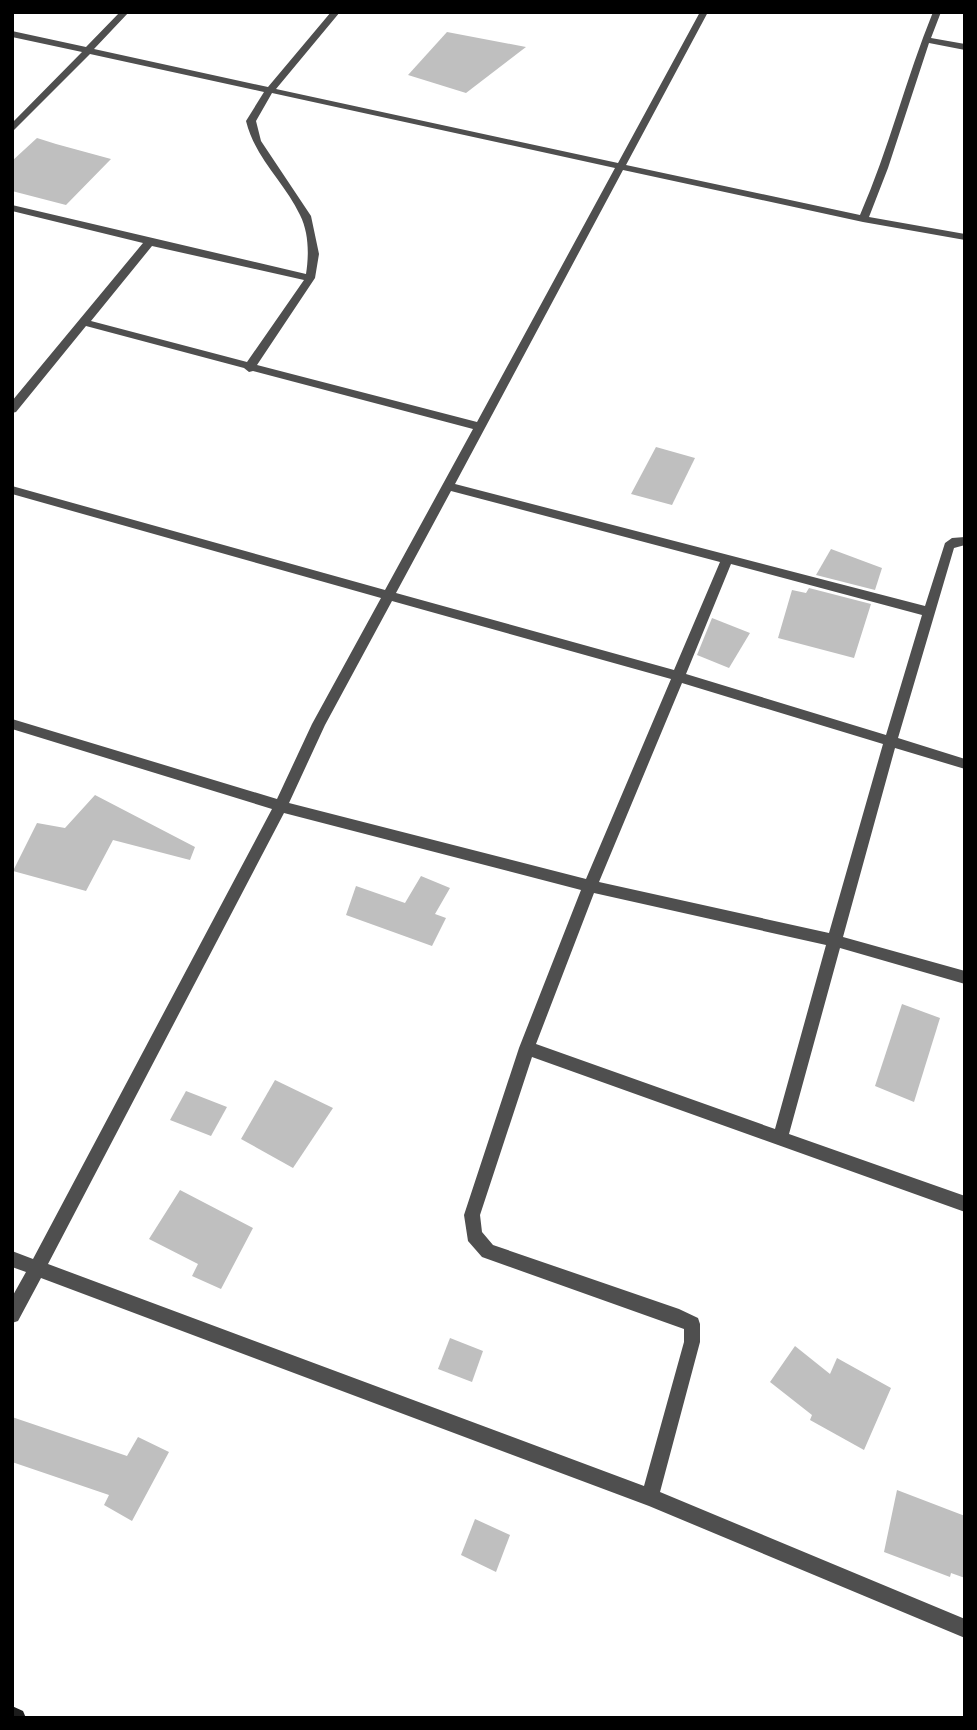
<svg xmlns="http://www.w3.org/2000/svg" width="977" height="1730" font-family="'Fira Sans Condensed',sans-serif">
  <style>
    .building { fill: #bfbfbf }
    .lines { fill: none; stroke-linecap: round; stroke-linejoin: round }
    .street { fill: #4f4f4f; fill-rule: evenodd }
    .secondary { fill: #1c1c1c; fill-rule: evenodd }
  </style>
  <rect width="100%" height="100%" fill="#fff"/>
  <!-- building -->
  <g class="building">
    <path d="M 447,32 L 526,47 L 466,93 L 408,75 Z"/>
    <path d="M 37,138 L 56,144 L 111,159 L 66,205 L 12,191 L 12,161 Z"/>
    <path d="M 656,447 L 695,458 L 672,505 L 631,494 Z"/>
    <path d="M 831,549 L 882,568 L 875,590 L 816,575 Z"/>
    <path d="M 809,588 L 871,604 L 854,658 L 778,638 L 792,590 L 806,593 Z"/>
    <path d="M 712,618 L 750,633 L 729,668 L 697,655 Z"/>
    <path d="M 95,795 L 195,847 L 190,860 L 113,840 L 86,891 L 13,871 L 37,823 L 65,828 Z"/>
    <path d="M 421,876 L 450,888 L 435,914 L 446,918 L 432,946 L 346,915 L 356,886 L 405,903 Z"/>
    <path d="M 902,1004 L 940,1018 L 914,1102 L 875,1086 Z"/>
    <path d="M 275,1080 L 333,1108 L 293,1168 L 241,1139 Z"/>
    <path d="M 186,1091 L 227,1107 L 211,1136 L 170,1120 Z"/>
    <path d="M 180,1190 L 253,1228 L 221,1289 L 192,1276 L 198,1264 L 149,1239 Z"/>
    <path d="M 450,1338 L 483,1351 L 472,1382 L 438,1369 Z"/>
    <path d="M 795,1346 L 830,1374 L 837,1358 L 891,1388 L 864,1450 L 810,1420 L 812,1415 L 770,1382 Z"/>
    <path d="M 12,1417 L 127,1456 L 138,1437 L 169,1452 L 132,1521 L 104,1505 L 109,1495 L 12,1462 Z"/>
    <path d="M 897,1490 L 965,1516 L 965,1578 L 951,1573 L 950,1577 L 884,1552 Z"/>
    <path d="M 475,1519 L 510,1535 L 496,1572 L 461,1555 Z"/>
  </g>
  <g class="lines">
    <!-- street -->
    <path class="street" d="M 120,12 L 129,12 L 94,49 L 268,87 L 331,12 L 340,12 L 276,89 L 618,163 L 700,12 L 708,12 L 626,165 L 860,215 C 889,149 906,78 933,12 L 941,12 L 931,38 L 965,44 L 965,50 L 929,43 L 888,168 L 869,217 L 965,234 L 965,240 L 863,222 L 623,170 L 455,484 L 925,606 L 945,543 L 952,538 L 965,537 L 965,545 L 954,548 L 898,738 L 965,759 L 965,769 L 895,748 L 843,937 L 965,971 L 965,984 L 840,948 L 789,1134 L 965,1196 L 965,1212 L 532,1057 L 480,1215 L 482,1232 L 493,1245 L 679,1309 L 698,1318 L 700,1324 L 700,1342 L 660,1492 L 965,1619 L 965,1638 L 649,1506 L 41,1278 L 18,1321 L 12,1323 L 12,1297 L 26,1272 L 12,1267 L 12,1251 L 33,1259 L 272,809 L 12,729 L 12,719 L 277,799 L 312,724 L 381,598 L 12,494 L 12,486 L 385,590 L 473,429 L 253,371 L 249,372 L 244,368 L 86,326 L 16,412 L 12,413 L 12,401 L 143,243 L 12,211 L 12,205 L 306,274 C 309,255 309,233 300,215 C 284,181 256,160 246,121 L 264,92 L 90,54 L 12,132 L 12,123 L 82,52 L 12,37 L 12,31 L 86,47 ZM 272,93 L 615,168 L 477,422 L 257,365 L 315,278 L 319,254 L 311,216 L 261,141 L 256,121 ZM 152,246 L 304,280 L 247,362 L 91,321 ZM 451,491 L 720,562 L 674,670 L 396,593 ZM 731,564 L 922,615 L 886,735 L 686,674 ZM 392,601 L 671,679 L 586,879 L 289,803 L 325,725 ZM 682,683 L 883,744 L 829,933 L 599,882 ZM 284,813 L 581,890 L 519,1048 L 464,1215 L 468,1241 L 482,1257 L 684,1329 L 684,1342 L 644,1486 L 48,1264 ZM 594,893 L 826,945 L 775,1129 L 536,1044 Z"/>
    <!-- secondary -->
    <path class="secondary" d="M 12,1706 L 23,1711 L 26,1718 L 12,1718 Z"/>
  </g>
  <!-- border -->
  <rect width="977" height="1730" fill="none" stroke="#000000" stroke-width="28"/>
</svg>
